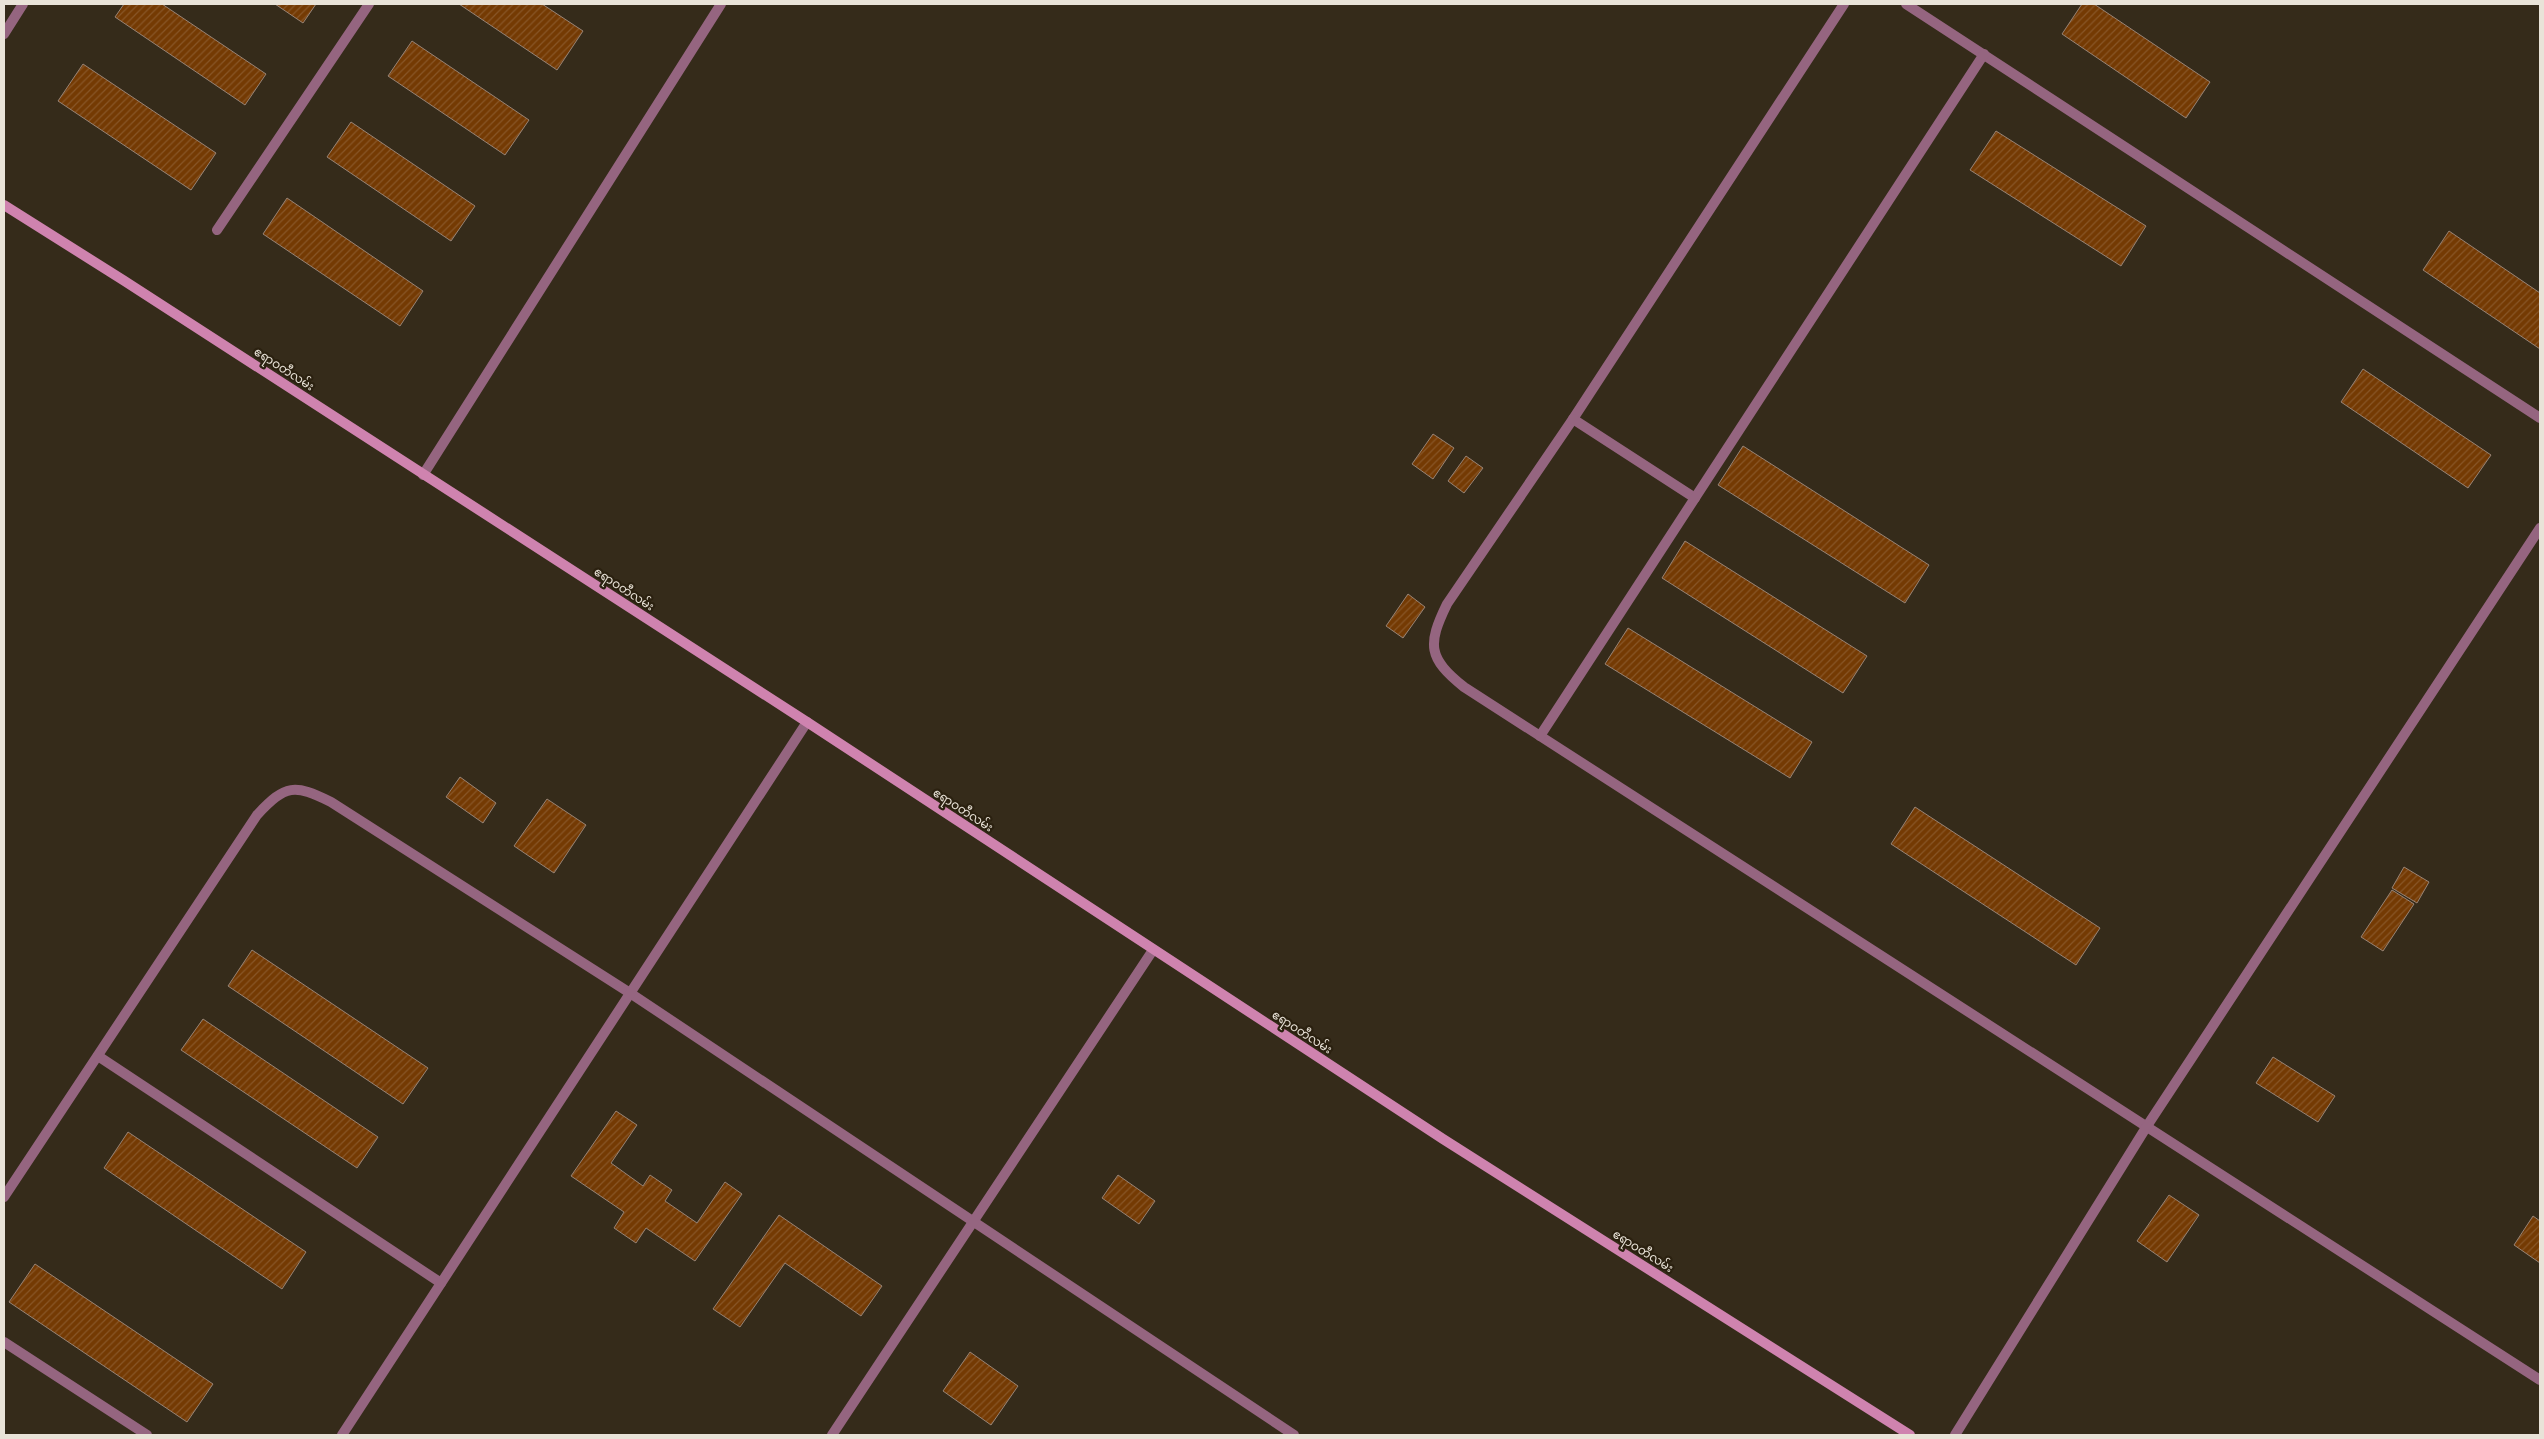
<svg xmlns="http://www.w3.org/2000/svg" width="2544" height="1439" font-family="Barlow,'Noto Sans Myanmar',sans-serif">
  <style>
    .building { fill: url(#building-hatch); stroke: #978375 }
    .lines { fill: none; stroke-linecap: round; stroke-linejoin: round }
    .street { stroke: #956580; stroke-width: 10 }
    .secondary { stroke: #cf83af; stroke-width: 10 }
    .labels { text-anchor: middle; stroke-width: 4.5; stroke-linejoin: round; paint-order: stroke }
    .street-label { font-size: 12px; fill: #e9e3d8; stroke: #2b2110 }
  </style>
  <defs>
    <pattern id="building-hatch" width="6" height="6" patternUnits="userSpaceOnUse" patternTransform="scale(1.25)"><rect width="6" height="6" fill="#743a03"/><path d="M-1 1l2-2M0 6l6-6M5 7l2-2" fill="none" stroke="#885627"/></pattern>
  </defs>
  <rect width="100%" height="100%" fill="#352b1a"/>
  <!-- building -->
  <g class="building">
    <path d="M 124,4 L 162,4 L 266,74 L 245,105 L 115,17 Z"/>
    <path d="M 275,4 L 316,4 L 303,23 Z"/>
    <path d="M 459,4 L 542,4 L 583,31 L 557,70 Z"/>
    <path d="M 2082,4 L 2094,4 L 2210,82 L 2186,118 L 2062,34 Z"/>
    <path d="M 412,41 L 529,120 L 505,155 L 388,76 Z"/>
    <path d="M 83,64 L 216,153 L 191,190 L 58,101 Z"/>
    <path d="M 351,122 L 475,206 L 451,241 L 327,157 Z"/>
    <path d="M 1996,131 L 2146,226 L 2121,266 L 1970,170 Z"/>
    <path d="M 287,198 L 423,291 L 400,326 L 263,234 Z"/>
    <path d="M 2449,231 L 2540,293 L 2540,349 L 2423,270 Z"/>
    <path d="M 2363,369 L 2491,455 L 2468,488 L 2341,402 Z"/>
    <path d="M 1433,434 L 1454,448 L 1433,479 L 1412,464 Z"/>
    <path d="M 1743,446 L 1929,565 L 1905,603 L 1718,485 Z"/>
    <path d="M 1466,456 L 1483,468 L 1464,493 L 1448,481 Z"/>
    <path d="M 1685,541 L 1867,656 L 1843,693 L 1662,578 Z"/>
    <path d="M 1408,594 L 1425,607 L 1403,638 L 1386,626 Z"/>
    <path d="M 1628,628 L 1812,742 L 1790,778 L 1605,664 Z"/>
    <path d="M 460,777 L 496,803 L 483,823 L 446,797 Z"/>
    <path d="M 547,799 L 586,825 L 554,873 L 514,846 Z"/>
    <path d="M 1915,807 L 2100,928 L 2076,965 L 1891,844 Z"/>
    <path d="M 2404,867 L 2429,882 L 2417,903 L 2392,888 Z"/>
    <path d="M 2392,890 L 2414,904 L 2383,951 L 2361,937 Z"/>
    <path d="M 252,950 L 428,1068 L 403,1104 L 228,986 Z"/>
    <path d="M 203,1019 L 378,1137 L 357,1168 L 181,1050 Z"/>
    <path d="M 2273,1057 L 2335,1096 L 2318,1122 L 2256,1083 Z"/>
    <path d="M 616,1111 L 637,1125 L 611,1163 L 643,1186 L 650,1175 L 672,1190 L 665,1201 L 697,1223 L 725,1182 L 742,1194 L 695,1261 L 646,1228 L 636,1243 L 614,1228 L 624,1212 L 571,1176 Z"/>
    <path d="M 128,1132 L 306,1252 L 282,1289 L 104,1168 Z"/>
    <path d="M 1118,1175 L 1155,1201 L 1139,1224 L 1102,1198 Z"/>
    <path d="M 2169,1195 L 2199,1215 L 2167,1262 L 2137,1241 Z"/>
    <path d="M 779,1215 L 882,1286 L 861,1316 L 785,1263 L 740,1327 L 713,1309 Z"/>
    <path d="M 2533,1216 L 2540,1221 L 2540,1263 L 2514,1245 Z"/>
    <path d="M 35,1264 L 213,1384 L 187,1422 L 9,1302 Z"/>
    <path d="M 970,1352 L 1018,1386 L 991,1425 L 943,1391 Z"/>
  </g>
  <g class="lines">
    <!-- street -->
    <g class="street">
      <path d="M 1844,4 L 1573,419 L 1447,604 C 1427,645 1428,658 1464,687 L 2540,1380"/>
      <path d="M 1906,4 L 2540,418"/>
      <path d="M 4,34 L 23,4"/>
      <path d="M 217,230 L 369,4"/>
      <path d="M 1573,419 L 1695,498"/>
      <path d="M 423,475 L 721,4"/>
      <path d="M 1540,736 L 1984,54"/>
      <path d="M 98,1056 L 441,1283"/>
      <path d="M 4,1197 L 257,815 C 286,784 294,784 331,802 L 630,993 L 1294,1435"/>
      <path d="M 4,1342 L 147,1435"/>
      <path d="M 342,1435 L 807,722"/>
      <path d="M 832,1435 L 1153,950"/>
      <path d="M 1955,1435 L 2147,1126 L 2540,528"/>
    </g>
    <!-- secondary -->
    <path class="secondary" d="M 4,205 L 123,280 L 807,722 L 1443,1139 L 1910,1435"/>
  </g>
  <g class="labels">
    <!-- street labels -->
    <g class="street-label">
      <text transform="translate(284 369) rotate(33)" y="4">ဧရာဝတီလမ်း</text>
      <text transform="translate(624 589) rotate(33)" y="4">ဧရာဝတီလမ်း</text>
      <text transform="translate(963 810) rotate(33)" y="4">ဧရာဝတီလမ်း</text>
      <text transform="translate(1302 1032) rotate(33)" y="4">ဧရာဝတီလမ်း</text>
      <text transform="translate(1643 1251) rotate(32)" y="4">ဧရာဝတီလမ်း</text>
    </g>
  </g>
  <!-- border -->
  <rect width="2544" height="1439" fill="none" stroke="#e9e3d8" stroke-width="10"/>
</svg>
